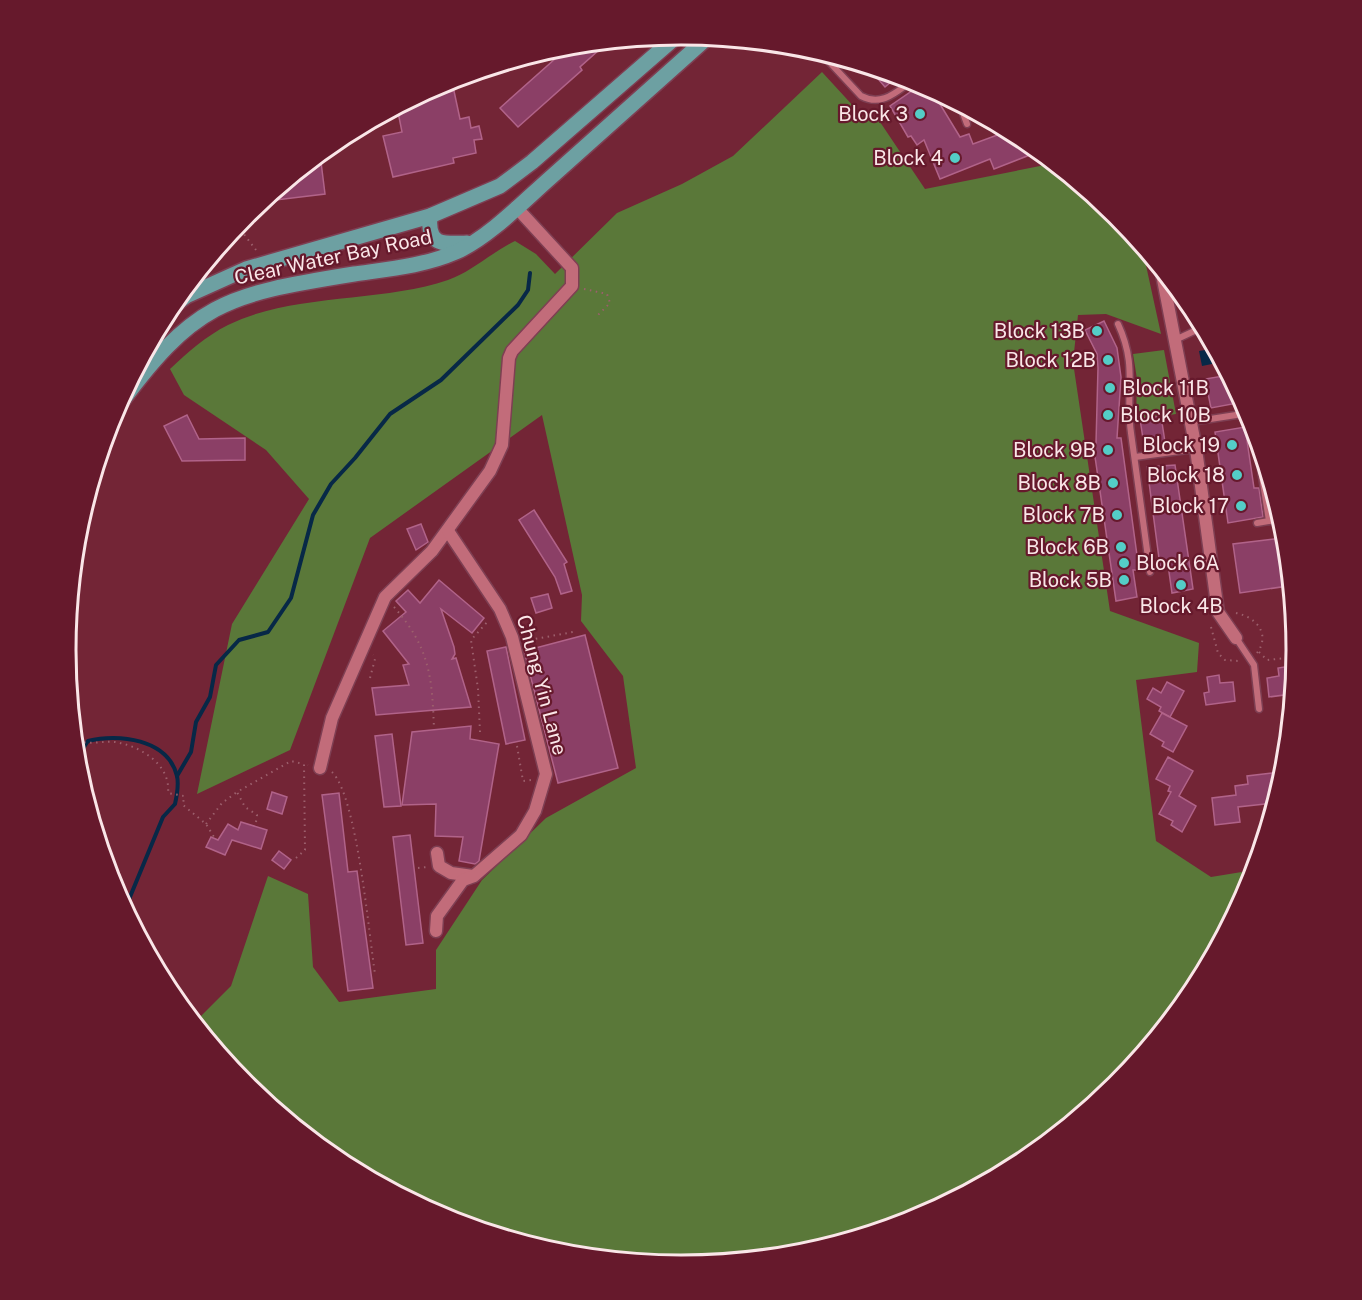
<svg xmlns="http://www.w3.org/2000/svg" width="1362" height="1300" font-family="'Public Sans',sans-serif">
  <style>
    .green { fill: #5a7839 }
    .water { fill: #072847 }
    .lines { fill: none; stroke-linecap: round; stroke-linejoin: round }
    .stream { stroke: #072847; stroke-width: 4 }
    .building { fill: #8b3f66; stroke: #b16389; stroke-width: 1.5 }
    .service-casing { stroke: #7e3f53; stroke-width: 9 }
    .minor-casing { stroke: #7e3f53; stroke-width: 15 }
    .primary-casing { stroke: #7e3f53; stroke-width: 18 }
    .path { stroke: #9c5f6c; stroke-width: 2; stroke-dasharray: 1.5 4.5; stroke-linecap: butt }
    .service { stroke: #c26c7a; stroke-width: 6 }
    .minor { stroke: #c26c7a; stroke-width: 12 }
    .primary { stroke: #6da0a2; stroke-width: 15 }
    .poi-dot { fill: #54cdc7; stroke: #66192c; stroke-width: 2 }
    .labels { text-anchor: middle; stroke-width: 4.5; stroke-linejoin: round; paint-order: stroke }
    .poi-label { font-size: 20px; fill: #fae6e8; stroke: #66192c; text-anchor: end }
    .street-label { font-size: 20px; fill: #fae6e8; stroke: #66192c }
    .rim { fill: none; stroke: #fae6e8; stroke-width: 3 }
  </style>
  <rect width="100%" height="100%" fill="#732536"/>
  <!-- green -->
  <g class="green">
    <path d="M 822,72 L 867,121 L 876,116 L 925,189 L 1040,166 L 1051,161 L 1116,215 L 1142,247 L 1161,334 L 1106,314 L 1078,315 L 1073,362 L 1110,611 L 1199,643 L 1197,672 L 1136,680 L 1156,841 L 1211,877 L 1254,870 L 1250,886 L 1193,992 L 1116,1085 L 1023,1162 L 916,1219 L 801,1254 L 681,1265 L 561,1254 L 445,1219 L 339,1162 L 246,1085 L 196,1021 L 231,986 L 268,876 L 308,894 L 313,967 L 339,1002 L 436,989 L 436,950 L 482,880 L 546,818 L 636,768 L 623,676 L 581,621 L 582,595 L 542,415 L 370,538 L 290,750 L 197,794 L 232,624 L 309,499 L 266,450 L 184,395 L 170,369 C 188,352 206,336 228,325 C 292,293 381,303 448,280 C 473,271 492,252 515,241 L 536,254 L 555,274 L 617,213 L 682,184 L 733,156 Z"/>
    <path d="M 1164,350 L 1176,414 L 1136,420 L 1137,379 L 1133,354 Z"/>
  </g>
  <!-- water -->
  <path class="water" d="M 1211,343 L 1222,362 L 1202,366 L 1199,351 L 1212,349 Z"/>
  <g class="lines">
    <!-- stream -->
    <g class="stream">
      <path d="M 76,759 L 88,741 C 118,733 168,739 177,776 C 179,785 177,795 175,804 L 163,817 L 125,909"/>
      <path d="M 177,776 L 191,752 L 196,722 L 210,697 L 216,665 L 239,640 L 268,632 L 291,598 L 313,515 L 331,484 L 355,458 L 390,414 L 441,380 L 518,305 L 528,290 L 530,273"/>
      <path d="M 162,978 L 177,993 L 185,1011"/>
    </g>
  </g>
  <!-- building -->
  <g class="building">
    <path d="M 608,42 L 580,67 L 582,70 L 518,127 L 500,108 L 565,50 L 569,54 L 579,45 Z"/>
    <path d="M 867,66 L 891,74 L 898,76 L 885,87 Z"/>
    <path d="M 922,84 L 930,93 L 932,91 L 960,137 L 969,134 L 973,144 L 1008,131 L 1033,146 L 1035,153 L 994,169 L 990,159 L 940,179 L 924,140 L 917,145 L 911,136 L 908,137 L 890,106 Z"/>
    <path d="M 454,91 L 460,119 L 469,117 L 471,128 L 479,126 L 482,139 L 474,140 L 476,153 L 453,158 L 454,163 L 393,177 L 383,136 L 402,132 L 397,107 L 411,100 Z"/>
    <path d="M 320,154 L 325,194 L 276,200 L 275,191 Z"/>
    <path d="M 1104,321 L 1117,348 L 1121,377 L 1117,438 L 1121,438 L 1139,570 L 1133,570 L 1137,597 L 1116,601 L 1093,443 L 1096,443 L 1098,368 L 1097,354 L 1085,330 Z"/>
    <path d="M 1229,375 L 1243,402 L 1211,408 L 1205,379 Z"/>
    <path d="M 187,415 L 199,439 L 245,438 L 245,460 L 182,461 L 164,426 Z"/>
    <path d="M 1161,416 L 1165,442 L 1144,445 L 1140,419 Z"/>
    <path d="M 1245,427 L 1254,488 L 1259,488 L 1263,517 L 1228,523 L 1215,432 Z"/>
    <path d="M 1175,465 L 1193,589 L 1172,593 L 1168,565 L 1160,566 L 1147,467 Z"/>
    <path d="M 1269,486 L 1271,486 L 1280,514 L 1273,515 Z"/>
    <path d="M 534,510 L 567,562 L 564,564 L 572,591 L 561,594 L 555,577 L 519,520 Z"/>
    <path d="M 421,524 L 428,542 L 416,550 L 407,529 Z"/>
    <path d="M 1282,538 L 1282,543 L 1286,543 L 1288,586 L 1240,593 L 1233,544 Z"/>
    <path d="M 439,580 L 484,618 L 472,633 L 441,609 L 454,647 L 455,654 L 452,659 L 456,658 L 471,707 L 376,715 L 372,688 L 409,685 L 403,665 L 409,664 L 383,631 L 406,612 L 396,601 L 408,590 L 420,603 Z"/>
    <path d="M 548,594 L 552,608 L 536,613 L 531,598 Z"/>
    <path d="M 585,635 L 618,768 L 558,783 L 524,651 Z"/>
    <path d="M 506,647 L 525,740 L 506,744 L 487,651 Z"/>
    <path d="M 1290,666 L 1293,682 L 1292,694 L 1269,697 L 1267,678 L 1279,676 L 1278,668 Z"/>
    <path d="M 1219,675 L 1220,683 L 1233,682 L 1235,701 L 1206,705 L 1204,693 L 1209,692 L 1207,677 Z"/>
    <path d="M 1167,682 L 1184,691 L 1170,717 L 1159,711 L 1161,707 L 1147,699 L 1153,688 L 1161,693 Z"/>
    <path d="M 1162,713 L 1187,726 L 1173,752 L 1162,746 L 1164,742 L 1150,734 Z"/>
    <path d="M 471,726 L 470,739 L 499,744 L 479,861 L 475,864 L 459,861 L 463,837 L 435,836 L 436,804 L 402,805 L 412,732 Z"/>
    <path d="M 392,734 L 401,806 L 384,807 L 375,736 Z"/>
    <path d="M 1168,757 L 1193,771 L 1179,796 L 1196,806 L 1182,832 L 1171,825 L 1173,821 L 1159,814 L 1171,792 L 1168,791 L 1170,786 L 1156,779 Z"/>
    <path d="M 1280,772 L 1281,781 L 1275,803 L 1238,807 L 1240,822 L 1215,825 L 1212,798 L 1236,795 L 1235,786 L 1248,784 L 1247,776 Z"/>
    <path d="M 272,792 L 287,797 L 282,814 L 267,809 Z"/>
    <path d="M 339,793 L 348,872 L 357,871 L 373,988 L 348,991 L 322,795 Z"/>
    <path d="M 241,822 L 267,830 L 261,849 L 232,840 L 225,855 L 206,847 L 211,837 L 218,840 L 228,824 L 238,830 Z"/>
    <path d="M 410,835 L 423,943 L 406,945 L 393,837 Z"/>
    <path d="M 279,851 L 291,860 L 284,869 L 272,860 Z"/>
  </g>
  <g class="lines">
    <!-- service casing -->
    <g class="service-casing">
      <g id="service">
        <path d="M 820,52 L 861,96 C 882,107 896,92 913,80"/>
        <path d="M 505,63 L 534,57 L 545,51"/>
        <path d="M 960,105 L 967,124"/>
        <path d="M 1118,324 C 1138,367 1125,391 1131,433 C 1137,480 1144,526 1150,572"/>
        <path d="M 1175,340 L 1203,327"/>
        <path d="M 1191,422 L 1249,413"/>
        <path d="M 1255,431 L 1269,521"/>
        <path d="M 1135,457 L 1195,449"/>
        <path d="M 1257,523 L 1281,519"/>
        <path d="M 1236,638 L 1254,665 L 1259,709"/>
      </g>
    </g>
    <!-- minor casing -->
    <g class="minor-casing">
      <g id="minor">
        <path d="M 1161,269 L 1196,449 L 1218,612 L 1236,638"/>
        <path d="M 320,768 L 332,718 L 385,597 L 432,551 L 490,471 L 502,445 L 509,358 L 512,351 L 572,286 L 572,268 L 516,207"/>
        <path d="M 437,853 L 439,866 L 451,873 L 473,876"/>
        <path d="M 436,931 L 437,916 L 463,880 L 474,876 L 521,835 L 535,811 L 546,774 L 512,637 L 500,609 L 448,531"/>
      </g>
    </g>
    <!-- primary casing -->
    <g class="primary-casing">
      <g id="primary">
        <path d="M 430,216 C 427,246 443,244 467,243"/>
        <path d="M 169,309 L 186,296 L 246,269 L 430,216 L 500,186 L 532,162 L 678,35"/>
        <path d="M 114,412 C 194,302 223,295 354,274 C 389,269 424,266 456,252 C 488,238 523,202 549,179 C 602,132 655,84 708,37"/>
      </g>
    </g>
    <!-- path -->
    <g class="path">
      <path d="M 739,40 L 743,45 L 748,41"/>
      <path d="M 237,225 L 256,250"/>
      <path d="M 584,289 L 607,294 L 610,303 L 596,317"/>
      <path d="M 394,607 C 430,648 432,677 434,729"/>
      <path d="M 1236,613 C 1256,617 1271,634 1257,653"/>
      <path d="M 1211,627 L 1218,653 L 1225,660 L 1239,661"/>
      <path d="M 524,641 L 573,632"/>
      <path d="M 1259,652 L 1267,660 L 1296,657"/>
      <path d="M 370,678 L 375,659 L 373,655"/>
      <path d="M 480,732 L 478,689 L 471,640 L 489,620"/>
      <path d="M 517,746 L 523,781 L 532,780"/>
      <path d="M 75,749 L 82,742 C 93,744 104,741 115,742 C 141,746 171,765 168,793 L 184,796 L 183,805 L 206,824 L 214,837"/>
      <path d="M 332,772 C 357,796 369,935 375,974"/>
      <path d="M 256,822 L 257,815 L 245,807 L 237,792 L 291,761 L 303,764"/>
      <path d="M 206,824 L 222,803 L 237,792"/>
      <path d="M 296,858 L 305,850 L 304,764 L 308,765"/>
      <path d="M 418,868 L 427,867"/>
    </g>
    <!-- service -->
    <use href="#service" class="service"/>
    <!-- minor -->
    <use href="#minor" class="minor"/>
    <!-- primary -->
    <use href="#primary" class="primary"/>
  </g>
  <!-- markers -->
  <g class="poi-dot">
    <circle cx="920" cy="114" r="6"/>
    <circle cx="955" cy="158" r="6"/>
    <circle cx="1097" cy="331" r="6"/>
    <circle cx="1108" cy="360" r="6"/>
    <circle cx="1110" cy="388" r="6"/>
    <circle cx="1108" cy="415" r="6"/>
    <circle cx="1232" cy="445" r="6"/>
    <circle cx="1108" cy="450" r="6"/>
    <circle cx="1237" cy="475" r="6"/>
    <circle cx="1113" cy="483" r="6"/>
    <circle cx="1241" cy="506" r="6"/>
    <circle cx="1117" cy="515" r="6"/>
    <circle cx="1121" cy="547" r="6"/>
    <circle cx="1124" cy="563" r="6"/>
    <circle cx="1124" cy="580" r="6"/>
    <circle cx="1181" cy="585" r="6"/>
  </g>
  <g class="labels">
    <!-- poi labels -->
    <g class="poi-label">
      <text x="908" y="121">Block 3</text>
      <text x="943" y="165">Block 4</text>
      <text x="1085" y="338">Block 13B</text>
      <text x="1096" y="367">Block 12B</text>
      <text x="1122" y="395" text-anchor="start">Block 11B</text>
      <text x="1120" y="422" text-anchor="start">Block 10B</text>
      <text x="1220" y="452">Block 19</text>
      <text x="1096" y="457">Block 9B</text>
      <text x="1225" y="482">Block 18</text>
      <text x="1101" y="490">Block 8B</text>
      <text x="1229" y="513">Block 17</text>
      <text x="1105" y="522">Block 7B</text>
      <text x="1109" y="554">Block 6B</text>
      <text x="1136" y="570" text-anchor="start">Block 6A</text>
      <text x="1112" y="587">Block 5B</text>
      <text x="1181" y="613" text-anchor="middle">Block 4B</text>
    </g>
    <!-- street labels -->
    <g class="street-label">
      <text transform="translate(333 257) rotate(-12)" y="7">Clear Water Bay Road</text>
      <text transform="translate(542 685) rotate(75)" y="7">Chung Yin Lane</text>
    </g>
  </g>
  <!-- crop -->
  <path d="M0 0H1362V1300H0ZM76 650a605 605 0 1 1 1210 0a605 605 0 1 1-1210 0Z" fill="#66192c" fill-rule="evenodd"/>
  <path class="rim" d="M76 650a605 605 0 1 1 1210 0a605 605 0 1 1-1210 0Z"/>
</svg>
